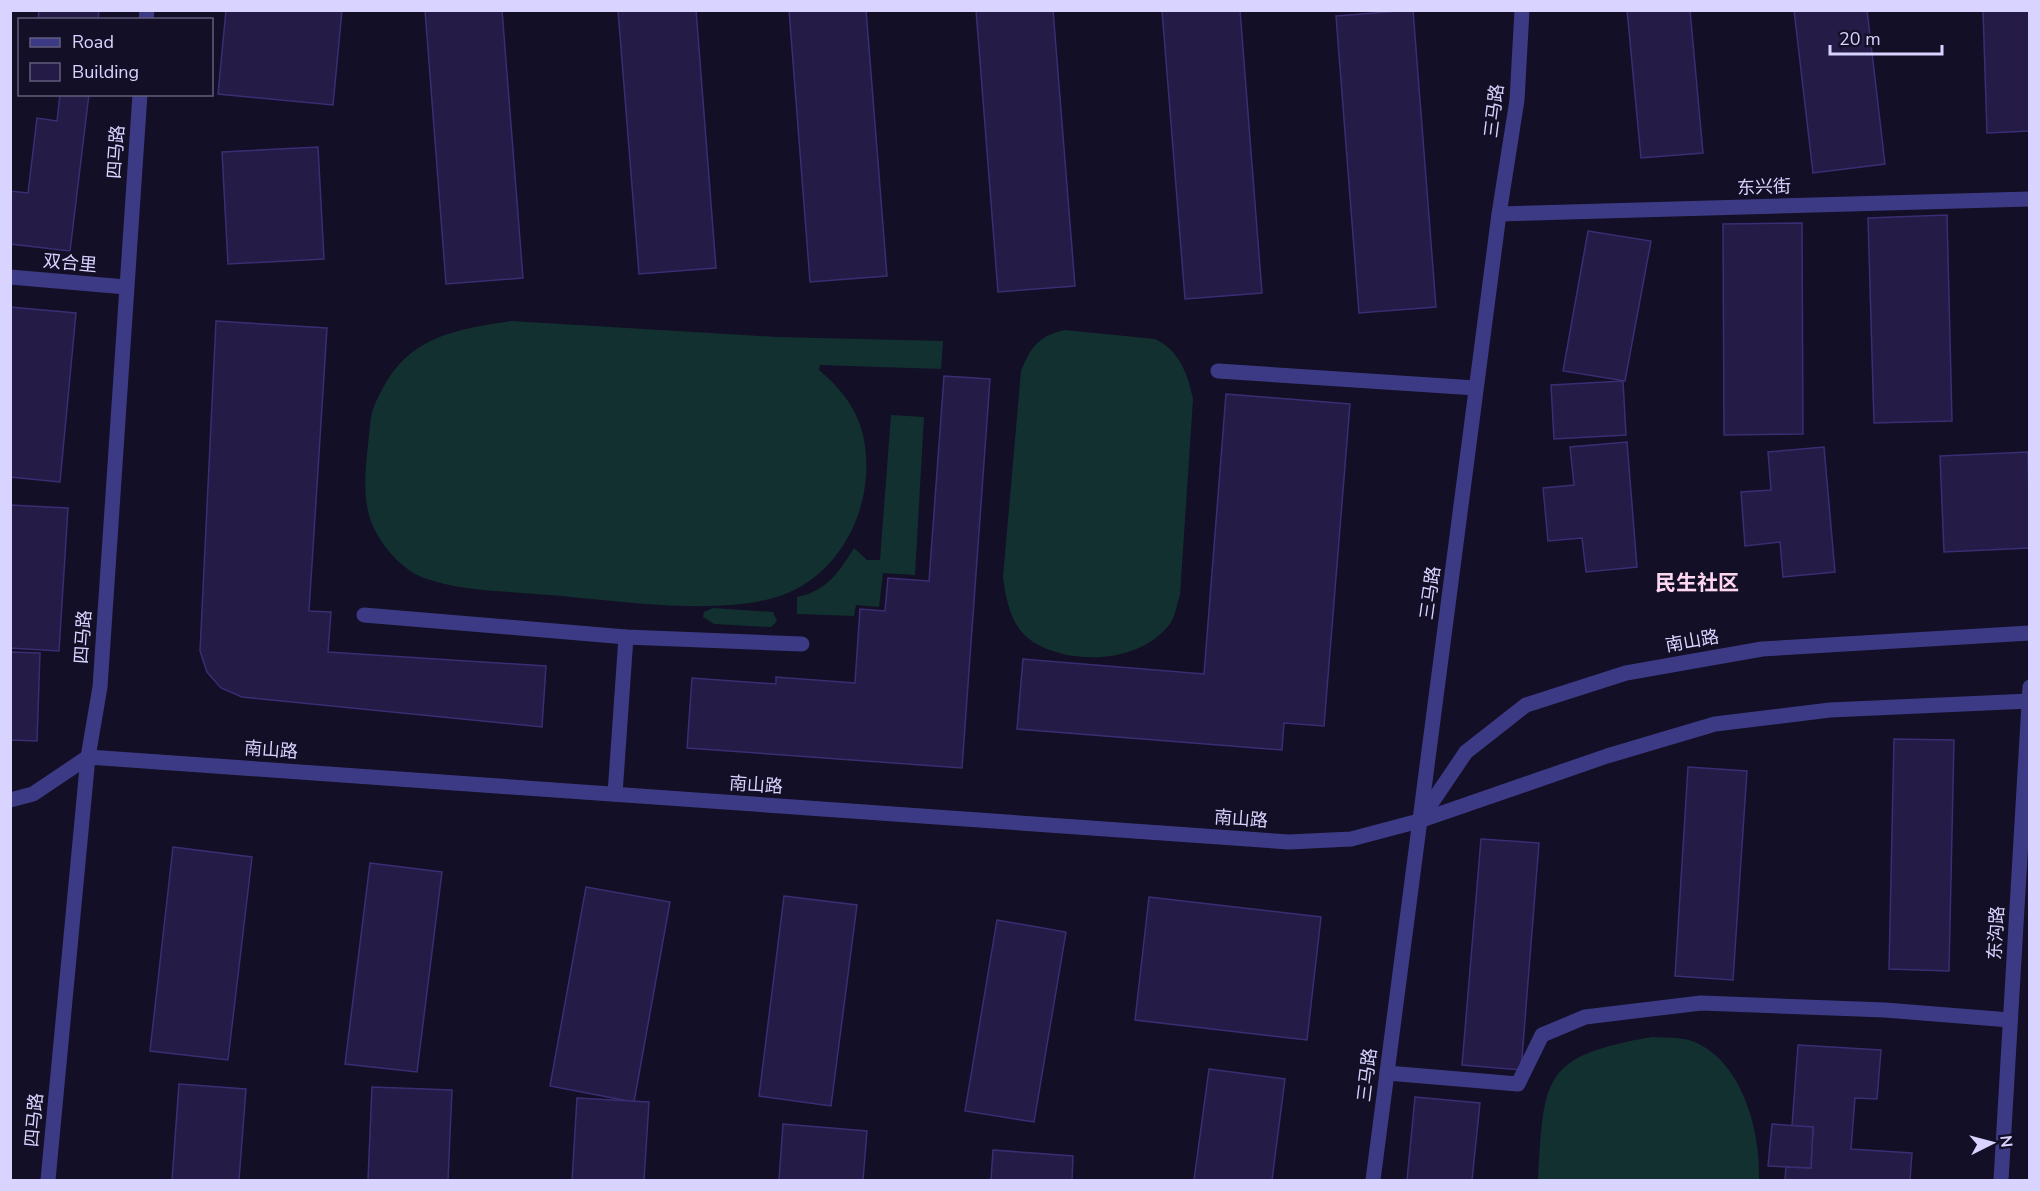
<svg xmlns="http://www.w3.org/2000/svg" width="2040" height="1191" font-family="'Nunito Sans','Noto Sans SC',sans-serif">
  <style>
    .grass { fill: #12302f }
    .building { fill: #241b47; stroke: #3b2d73; stroke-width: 1.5 }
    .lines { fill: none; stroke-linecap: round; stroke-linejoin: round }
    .service { stroke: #3d3a85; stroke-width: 15 }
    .minor { stroke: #3d3a85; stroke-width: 15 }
    .tertiary { stroke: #3d3a85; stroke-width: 15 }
    .labels { text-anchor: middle; stroke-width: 5; stroke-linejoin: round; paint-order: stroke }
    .street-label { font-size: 18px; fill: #d9d4ff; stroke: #130f26 }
    .quarter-label { font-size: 21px; font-weight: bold; fill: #ffd6f0; stroke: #130f26 }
  </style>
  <rect width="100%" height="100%" fill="#130f26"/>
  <!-- grass -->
  <g class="grass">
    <path d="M 511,321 L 778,337 L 943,341 L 941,369 L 820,365 L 819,370 C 854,399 869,430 866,476 C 863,524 835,572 790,592 C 730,619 615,600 549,595 C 509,591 463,592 424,578 C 405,571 387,552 377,534 C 358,502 367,460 370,425 C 371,410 376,401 383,388 C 410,336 458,329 511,321 Z"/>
    <path d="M 1065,330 L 1155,339 C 1179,350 1188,374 1193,399 L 1180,595 C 1177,604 1175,618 1169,625 C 1139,663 1073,666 1033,642 C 1011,628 1006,600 1003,577 L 1021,371 C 1031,347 1038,336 1065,330 Z"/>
    <path d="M 891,415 L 924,417 L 915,575 L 883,573 L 879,607 L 856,605 L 854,616 L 797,614 L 797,597 C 827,591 839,572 854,548 L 867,560 L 880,560 Z"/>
    <path d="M 713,608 L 773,612 L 777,621 L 771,627 L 714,624 L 703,617 L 704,612 Z"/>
    <path d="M 1652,1037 C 1664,1038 1678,1037 1689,1040 C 1742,1057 1761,1132 1759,1180 L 1538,1180 C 1544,1077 1542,1056 1652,1037 Z"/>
  </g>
  <!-- building -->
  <g class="building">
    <path d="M 39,10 L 99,10 L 98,20 L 38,20 Z"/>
    <path d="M 226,10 L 342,10 L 333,105 L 218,94 Z"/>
    <path d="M 425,10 L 502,10 L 523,278 L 446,284 Z"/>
    <path d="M 618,10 L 696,10 L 716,268 L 639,274 Z"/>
    <path d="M 789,10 L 866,10 L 887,276 L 810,282 Z"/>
    <path d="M 976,10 L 1053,10 L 1075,286 L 998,292 Z"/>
    <path d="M 1162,10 L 1240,10 L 1262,293 L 1185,299 Z"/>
    <path d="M 1413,10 L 1436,307 L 1359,313 L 1336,16 Z"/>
    <path d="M 1627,10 L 1690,10 L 1703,153 L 1641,158 Z"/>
    <path d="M 1794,10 L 1867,10 L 1885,164 L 1813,173 Z"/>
    <path d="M 1983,10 L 2030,10 L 2030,131 L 1987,133 Z"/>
    <path d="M 60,94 L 89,94 L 70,251 L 10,244 L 10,191 L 28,193 L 37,118 L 57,121 Z"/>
    <path d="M 318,147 L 324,259 L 228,264 L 222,152 Z"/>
    <path d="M 1947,215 L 1952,421 L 1874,423 L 1868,218 Z"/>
    <path d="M 1802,223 L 1803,434 L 1724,435 L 1723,224 Z"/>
    <path d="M 1588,231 L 1651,241 L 1625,381 L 1563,371 Z"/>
    <path d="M 10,307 L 76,313 L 60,482 L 10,477 Z"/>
    <path d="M 216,321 L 327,328 L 309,611 L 331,612 L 328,652 L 546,666 L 542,727 L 242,697 L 221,688 L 207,672 L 200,651 Z"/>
    <path d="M 944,376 L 990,379 L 962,768 L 687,748 L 692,678 L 776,684 L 776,677 L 855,683 L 860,609 L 885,611 L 888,578 L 929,581 Z"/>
    <path d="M 1623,381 L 1626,435 L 1554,439 L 1551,385 Z"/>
    <path d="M 1226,394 L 1350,404 L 1324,726 L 1284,723 L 1282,750 L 1017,729 L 1023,659 L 1204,674 Z"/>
    <path d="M 1627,442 L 1637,567 L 1586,572 L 1582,538 L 1548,541 L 1543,488 L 1574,485 L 1570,447 Z"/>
    <path d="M 1824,447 L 1835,572 L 1783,577 L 1780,542 L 1745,546 L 1741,492 L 1771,490 L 1768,452 Z"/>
    <path d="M 2028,452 L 2030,548 L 1944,552 L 1940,456 Z"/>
    <path d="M 10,505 L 68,508 L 59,651 L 10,648 Z"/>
    <path d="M 10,652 L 40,653 L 37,741 L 10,740 Z"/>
    <path d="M 1894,739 L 1954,740 L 1949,971 L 1889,969 Z"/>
    <path d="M 1688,767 L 1747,771 L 1733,980 L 1675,976 Z"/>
    <path d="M 1481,839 L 1539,843 L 1521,1070 L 1462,1065 Z"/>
    <path d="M 173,847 L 252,857 L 228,1060 L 150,1051 Z"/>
    <path d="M 370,863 L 442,872 L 417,1072 L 345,1064 Z"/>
    <path d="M 586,887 L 670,902 L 634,1102 L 550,1086 Z"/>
    <path d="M 784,896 L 857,905 L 831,1106 L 759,1096 Z"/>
    <path d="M 1149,897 L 1321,917 L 1307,1040 L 1135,1020 Z"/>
    <path d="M 997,920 L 1066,932 L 1034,1122 L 965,1111 Z"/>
    <path d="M 1798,1045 L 1881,1050 L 1877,1099 L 1855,1098 L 1851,1149 L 1912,1153 L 1910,1180 L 1785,1180 L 1786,1167 L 1811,1168 L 1813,1127 L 1792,1126 Z"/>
    <path d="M 1209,1069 L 1285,1079 L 1272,1180 L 1194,1180 Z"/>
    <path d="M 179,1084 L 246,1089 L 239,1180 L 172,1180 Z"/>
    <path d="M 372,1087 L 452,1090 L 448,1180 L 368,1180 Z"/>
    <path d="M 1415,1097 L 1480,1103 L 1472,1180 L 1407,1180 Z"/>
    <path d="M 577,1098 L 649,1102 L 644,1180 L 572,1180 Z"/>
    <path d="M 783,1124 L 867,1131 L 863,1180 L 779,1180 Z"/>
    <path d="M 1772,1124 L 1813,1127 L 1811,1168 L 1768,1166 Z"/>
    <path d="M 993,1150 L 1073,1156 L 1072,1180 L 991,1180 Z"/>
  </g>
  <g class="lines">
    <!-- service -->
    <g class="service">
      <path d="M 10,277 L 126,287"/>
      <path d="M 1218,371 L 1476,388"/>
      <path d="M 364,615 L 626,637 L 802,644"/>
      <path d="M 615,794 L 626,637"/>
      <path d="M 1387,1073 L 1518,1084 L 1542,1035 L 1585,1017 L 1701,1003 L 1885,1010 L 2010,1020"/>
    </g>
    <!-- minor -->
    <g class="minor">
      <path d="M 146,20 L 147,10"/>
      <path d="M 1499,214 L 2030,199"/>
      <path d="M 10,800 L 33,794 L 88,757"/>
      <path d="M 48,1180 L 88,757 L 100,687 L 140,94"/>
      <path d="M 2001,1180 L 2030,687"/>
    </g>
    <!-- tertiary -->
    <g class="tertiary">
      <path d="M 88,757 L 1289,842 L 1351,839 L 1419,821 L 1607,756 L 1715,724 L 1830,710 L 2030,701"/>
      <path d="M 1422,817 L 1466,752 L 1526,705 L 1626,673 L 1762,649 L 2030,633"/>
      <path d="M 1373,1180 L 1499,214 L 1517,100 L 1522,10"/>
    </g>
  </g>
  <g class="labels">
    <!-- street labels -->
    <g class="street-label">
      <text transform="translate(1494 111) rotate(-83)" y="6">三马路</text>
      <text transform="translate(116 152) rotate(-86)" y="6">四马路</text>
      <text transform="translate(1764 187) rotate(-2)" y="6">东兴街</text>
      <text transform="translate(70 263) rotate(5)" y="6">双合里</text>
      <text transform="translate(1430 593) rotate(-82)" y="6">三马路</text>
      <text transform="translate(83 637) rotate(-86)" y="6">四马路</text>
      <text transform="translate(1692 641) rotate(-10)" y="6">南山路</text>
      <text transform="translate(271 750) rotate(4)" y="6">南山路</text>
      <text transform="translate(756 785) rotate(4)" y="6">南山路</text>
      <text transform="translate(1241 819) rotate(4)" y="6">南山路</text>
      <text transform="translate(1996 933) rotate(-87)" y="6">东沟路</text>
      <text transform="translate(1367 1075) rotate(-83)" y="6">三马路</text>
      <text transform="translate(34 1120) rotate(-85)" y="6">四马路</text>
    </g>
    <!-- quarter labels -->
    <g class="quarter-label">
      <text x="1697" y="590">民生社区</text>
    </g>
  </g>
  <!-- border -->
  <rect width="2040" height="1191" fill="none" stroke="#d9d4ff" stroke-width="24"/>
  <!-- legend -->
  <rect x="18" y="18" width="195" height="78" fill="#130f26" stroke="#625e7d" stroke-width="1.5"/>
  <rect x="30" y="38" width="30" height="9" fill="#3d3a85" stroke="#625e7d" stroke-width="1.5"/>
  <text x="72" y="48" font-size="18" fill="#d9d4ff">Road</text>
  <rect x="30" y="63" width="30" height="18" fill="#241b47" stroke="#625e7d" stroke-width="1.5"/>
  <text x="72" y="78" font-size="18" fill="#d9d4ff">Building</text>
  <!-- north arrow -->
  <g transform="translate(1992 1143) rotate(84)" stroke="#130f26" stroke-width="4.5" paint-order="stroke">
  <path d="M0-4.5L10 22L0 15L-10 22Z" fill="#d9d4ff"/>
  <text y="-9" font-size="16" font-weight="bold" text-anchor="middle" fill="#d9d4ff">N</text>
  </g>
  <!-- scale -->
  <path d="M1830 45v9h112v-9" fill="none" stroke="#d9d4ff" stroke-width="3"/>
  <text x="1839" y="45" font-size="18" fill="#d9d4ff" stroke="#130f26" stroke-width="4.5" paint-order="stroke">20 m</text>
</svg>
